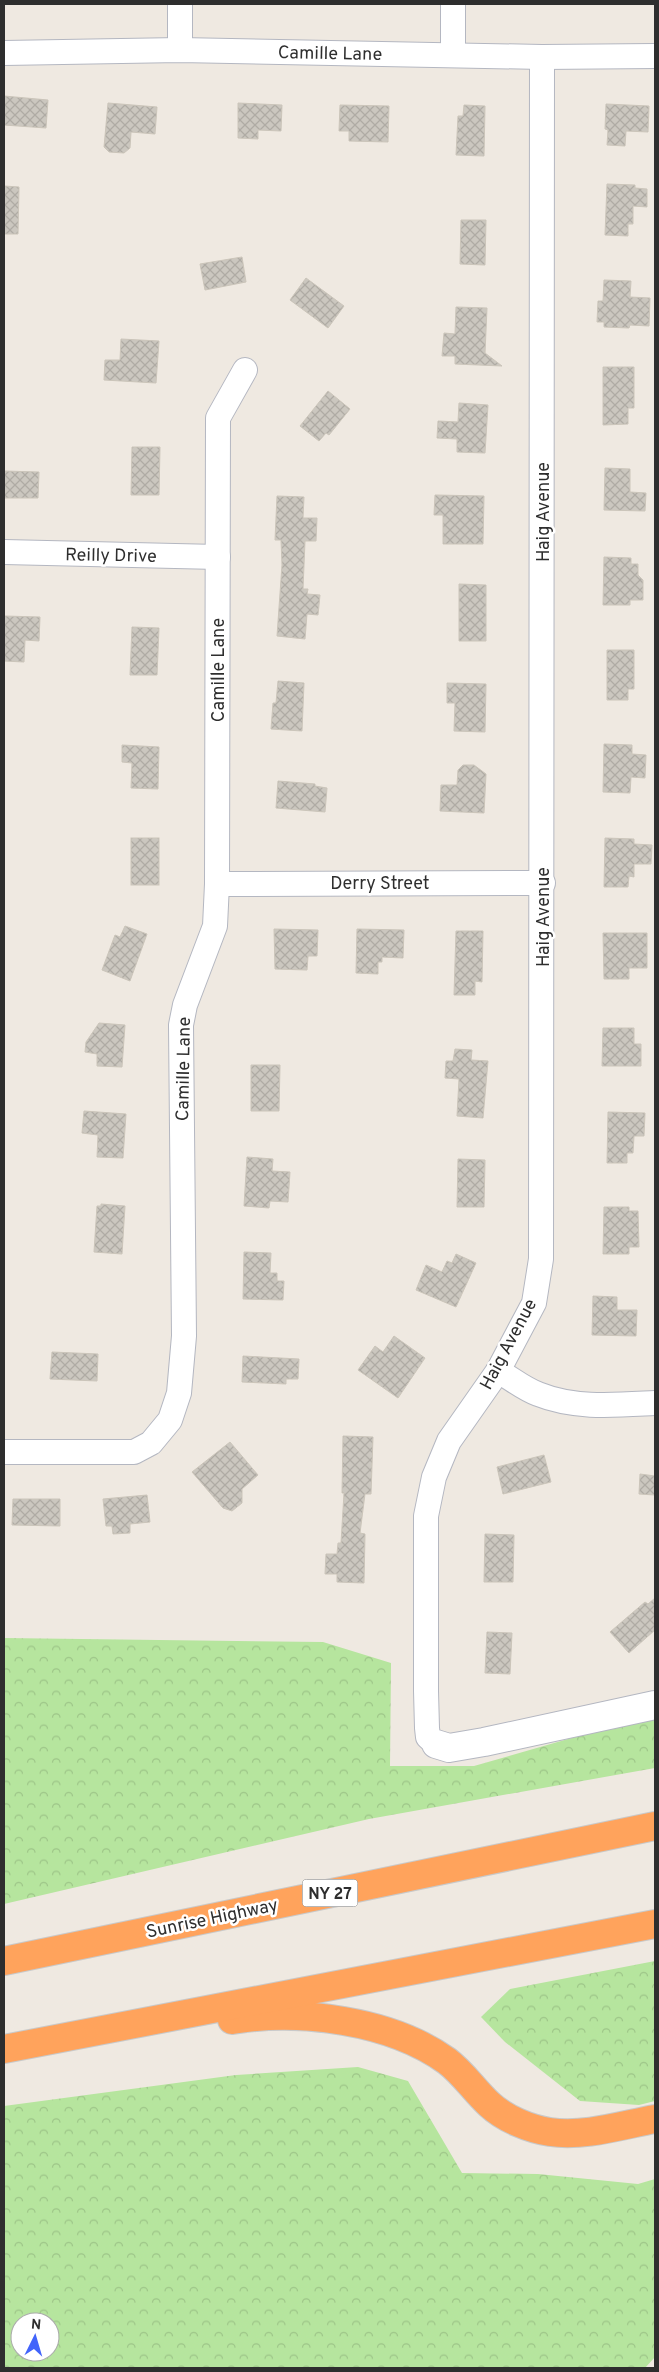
<svg xmlns="http://www.w3.org/2000/svg" width="659" height="2372" font-family="Overpass,sans-serif">
  <style>
    .forest { fill: url(#forest-crowns); fill-rule: evenodd }
    .building { fill: url(#building-cross-hatch); stroke: #cbc5ba }
    .lines { fill: none; stroke-linecap: round; stroke-linejoin: round }
    .street-casing { stroke: #b4b7c1; stroke-width: 26 }
    .secondary-casing { stroke: #b4b7c1; stroke-width: 30 }
    .highway-casing { stroke: #c9c9c9; stroke-width: 30 }
    .street { stroke: #fff; stroke-width: 24 }
    .secondary { stroke: #fff; stroke-width: 28 }
    .highway { stroke: #ffa35c; stroke-width: 28 }
    .labels { text-anchor: middle; stroke-width: 5; stroke-linejoin: round; paint-order: stroke }
    .shield { fill: #fff; stroke: #6d6d6d; stroke-width: 1 }
    .shield-label { font-size: 16px; font-weight: bold; fill: #2e2e2e }
    .street-label { font-size: 18px; fill: #2e2e2e; stroke: #fff }
  </style>
  <defs>
    <pattern id="forest-crowns" width="20" height="18" patternUnits="userSpaceOnUse" patternTransform="scale(1.25)"><rect width="20" height="18" fill="#b6e59e"/><path d="M2 6a3 3 0 1 1 6 0M12 15a3 3 0 1 1 6 0" fill="none" stroke="#9dc588"/></pattern>
    <pattern id="building-cross-hatch" width="8" height="8" patternUnits="userSpaceOnUse" patternTransform="scale(1.25)"><rect width="8" height="8" fill="#cbc7bf"/><path d="M0 0l8 8M0 8l8-8" fill="none" stroke="#afaba4"/></pattern>
  </defs>
  <rect width="100%" height="100%" fill="#efe9e1"/>
  <!-- forest -->
  <g class="forest">
    <path d="M 4,1638 L 323,1642 L 391,1663 L 390,1766 L 474,1766 L 655,1714 L 655,1768 L 369,1819 L 4,1904 Z"/>
    <path d="M 655,1961 L 655,2101 L 639,2105 L 580,2101 L 505,2042 L 481,2017 L 510,1989 Z"/>
    <path d="M 358,2067 L 408,2081 L 462,2173 L 538,2174 L 638,2184 L 655,2179 L 655,2357 L 645,2368 L 4,2368 L 4,2106 L 236,2075 ZM 20,2322 L 50,2322 L 50,2352 L 20,2352 Z"/>
  </g>
  <!-- building -->
  <g class="building">
    <path d="M 4,96 L 48,100 L 46,128 L 4,125 Z"/>
    <path d="M 108,103 L 157,107 L 155,134 L 131,132 L 130,148 L 124,153 L 109,152 L 104,147 Z"/>
    <path d="M 238,103 L 282,105 L 281,131 L 258,130 L 258,139 L 238,138 Z"/>
    <path d="M 606,104 L 649,106 L 648,132 L 626,131 L 625,146 L 607,145 L 608,130 L 605,129 Z"/>
    <path d="M 340,105 L 389,106 L 388,142 L 349,141 L 349,131 L 339,131 Z"/>
    <path d="M 464,105 L 485,106 L 484,156 L 456,155 L 458,116 L 463,116 Z"/>
    <path d="M 607,184 L 635,185 L 635,188 L 647,189 L 647,207 L 633,206 L 633,224 L 628,224 L 628,236 L 605,235 Z"/>
    <path d="M 4,186 L 19,187 L 18,234 L 4,234 Z"/>
    <path d="M 461,220 L 486,220 L 485,265 L 460,264 Z"/>
    <path d="M 242,257 L 246,282 L 205,290 L 200,264 Z"/>
    <path d="M 306,278 L 344,306 L 328,328 L 290,300 Z"/>
    <path d="M 604,280 L 631,281 L 630,297 L 650,298 L 649,326 L 630,325 L 629,328 L 604,327 L 604,322 L 597,322 L 598,301 L 603,301 Z"/>
    <path d="M 456,307 L 487,308 L 485,353 L 502,366 L 455,364 L 455,356 L 442,356 L 444,333 L 455,334 Z"/>
    <path d="M 121,339 L 159,341 L 156,383 L 104,380 L 105,360 L 120,360 Z"/>
    <path d="M 603,367 L 634,367 L 634,408 L 628,408 L 628,424 L 603,425 Z"/>
    <path d="M 328,391 L 350,409 L 329,435 L 326,433 L 319,441 L 300,426 Z"/>
    <path d="M 459,403 L 488,405 L 485,453 L 457,452 L 457,439 L 437,438 L 438,421 L 458,422 Z"/>
    <path d="M 132,447 L 160,447 L 159,495 L 131,495 Z"/>
    <path d="M 605,468 L 630,469 L 630,492 L 646,493 L 645,511 L 604,510 Z"/>
    <path d="M 4,471 L 39,472 L 38,498 L 4,498 Z"/>
    <path d="M 435,495 L 484,496 L 483,544 L 443,544 L 443,515 L 434,515 Z"/>
    <path d="M 277,496 L 304,497 L 303,518 L 317,518 L 316,541 L 305,541 L 303,589 L 308,589 L 307,594 L 320,595 L 318,615 L 307,614 L 305,639 L 277,636 L 282,565 L 281,540 L 275,540 Z"/>
    <path d="M 604,557 L 631,558 L 631,564 L 638,564 L 638,575 L 643,580 L 643,600 L 630,600 L 630,605 L 603,605 Z"/>
    <path d="M 459,584 L 486,585 L 486,641 L 459,641 Z"/>
    <path d="M 4,616 L 40,617 L 39,641 L 25,640 L 24,662 L 4,661 Z"/>
    <path d="M 132,627 L 159,628 L 157,675 L 130,675 Z"/>
    <path d="M 607,650 L 634,650 L 634,689 L 628,689 L 628,700 L 607,700 Z"/>
    <path d="M 278,681 L 304,683 L 302,731 L 271,729 L 273,703 L 276,703 Z"/>
    <path d="M 447,683 L 486,684 L 485,732 L 454,731 L 455,703 L 447,703 Z"/>
    <path d="M 604,744 L 632,745 L 632,754 L 646,755 L 645,778 L 631,777 L 630,793 L 603,792 Z"/>
    <path d="M 122,745 L 159,747 L 158,789 L 131,788 L 132,763 L 122,762 Z"/>
    <path d="M 463,765 L 474,765 L 486,774 L 484,813 L 440,811 L 441,785 L 457,785 L 458,770 Z"/>
    <path d="M 278,781 L 315,784 L 315,786 L 327,788 L 325,812 L 276,808 Z"/>
    <rect x="131" y="838" width="28" height="47"/>
    <path d="M 605,838 L 634,839 L 634,844 L 652,845 L 651,864 L 634,864 L 634,877 L 629,876 L 628,887 L 604,887 Z"/>
    <path d="M 125,926 L 147,934 L 130,981 L 102,970 L 115,935 L 120,937 Z"/>
    <path d="M 274,929 L 318,930 L 317,956 L 308,956 L 307,970 L 275,969 Z"/>
    <path d="M 357,929 L 404,930 L 403,958 L 382,957 L 382,962 L 378,962 L 378,974 L 356,973 Z"/>
    <path d="M 456,931 L 483,931 L 482,982 L 475,981 L 475,995 L 454,995 Z"/>
    <path d="M 603,933 L 647,933 L 647,968 L 629,968 L 629,979 L 604,979 Z"/>
    <path d="M 99,1023 L 125,1025 L 122,1067 L 97,1066 L 97,1054 L 85,1052 L 86,1042 Z"/>
    <path d="M 603,1028 L 634,1028 L 634,1044 L 641,1044 L 641,1066 L 602,1066 Z"/>
    <path d="M 455,1049 L 472,1050 L 471,1060 L 488,1061 L 483,1118 L 457,1116 L 459,1079 L 445,1078 L 446,1061 L 453,1061 Z"/>
    <path d="M 251,1065 L 280,1065 L 279,1111 L 251,1111 Z"/>
    <path d="M 84,1111 L 126,1114 L 123,1158 L 97,1157 L 98,1135 L 82,1133 Z"/>
    <path d="M 608,1112 L 645,1113 L 644,1136 L 634,1136 L 633,1153 L 627,1153 L 627,1163 L 607,1163 Z"/>
    <path d="M 247,1157 L 273,1159 L 272,1171 L 290,1172 L 288,1202 L 270,1201 L 269,1208 L 244,1206 Z"/>
    <path d="M 458,1159 L 485,1160 L 484,1207 L 457,1207 Z"/>
    <path d="M 101,1204 L 125,1206 L 122,1254 L 94,1252 L 97,1206 L 101,1206 Z"/>
    <path d="M 604,1207 L 629,1207 L 629,1211 L 638,1211 L 639,1247 L 629,1247 L 629,1254 L 603,1254 Z"/>
    <path d="M 244,1252 L 271,1253 L 270,1273 L 277,1273 L 277,1281 L 284,1281 L 283,1300 L 243,1299 Z"/>
    <path d="M 456,1254 L 476,1263 L 456,1307 L 416,1290 L 426,1265 L 442,1272 L 447,1261 L 452,1263 Z"/>
    <path d="M 593,1296 L 617,1297 L 617,1310 L 637,1310 L 636,1336 L 592,1335 Z"/>
    <path d="M 394,1336 L 425,1358 L 398,1398 L 358,1370 L 375,1346 L 383,1352 Z"/>
    <path d="M 52,1352 L 98,1354 L 97,1381 L 50,1379 Z"/>
    <path d="M 243,1356 L 299,1359 L 298,1379 L 286,1379 L 286,1384 L 242,1382 Z"/>
    <path d="M 343,1436 L 373,1437 L 371,1494 L 365,1494 L 360,1533 L 365,1534 L 364,1583 L 337,1582 L 337,1574 L 325,1574 L 326,1554 L 337,1554 L 338,1543 L 341,1543 L 344,1493 L 342,1493 Z"/>
    <path d="M 230,1442 L 258,1475 L 242,1489 L 242,1503 L 232,1511 L 223,1508 L 192,1472 Z"/>
    <path d="M 544,1455 L 551,1482 L 503,1494 L 497,1467 Z"/>
    <path d="M 640,1474 L 655,1476 L 655,1495 L 639,1494 Z"/>
    <path d="M 147,1495 L 150,1522 L 130,1524 L 130,1533 L 113,1534 L 112,1526 L 106,1526 L 103,1499 Z"/>
    <path d="M 13,1499 L 60,1499 L 60,1526 L 12,1525 Z"/>
    <path d="M 485,1534 L 514,1535 L 513,1582 L 484,1582 Z"/>
    <path d="M 655,1598 L 655,1630 L 629,1653 L 610,1632 L 645,1602 L 648,1604 Z"/>
    <path d="M 487,1632 L 512,1633 L 510,1674 L 485,1673 Z"/>
  </g>
  <g class="lines">
    <!-- street casing -->
    <g class="street-casing">
      <g id="street">
        <path d="M 453,4 L 453,55"/>
        <path d="M 180,50 L 180,4"/>
        <path d="M 4,53 L 180,50 L 542,57 L 655,56"/>
        <path d="M 4,552 L 218,557"/>
        <path d="M 217,884 L 543,883"/>
        <path d="M 498,1371 C 511,1378 524,1389 538,1394 C 575,1409 616,1405 655,1403"/>
        <path d="M 4,1452 L 134,1452 L 151,1443 L 170,1420 L 179,1393 L 184,1336 L 181,1025 L 185,1005 L 215,926 L 217,884 L 218,418 L 245,370"/>
        <path d="M 436,1744 L 428,1737 L 427,1728 L 426,1691 L 426,1516 L 434,1477 L 449,1441 L 498,1371 L 534,1303 L 541,1259 L 542,57"/>
      </g>
    </g>
    <!-- secondary casing -->
    <g class="secondary-casing">
      <path id="secondary" d="M 436,1744 L 449,1748 L 484,1742 L 655,1705"/>
    </g>
    <!-- highway casing -->
    <g class="highway-casing">
      <g id="highway">
        <path d="M 4,1961 L 655,1826"/>
        <path d="M 232,2020 C 300,2009 390,2020 447,2061 C 463,2073 474,2090 489,2104 C 505,2119 530,2129 550,2132 C 585,2137 622,2125 655,2119"/>
        <path d="M 4,2049 L 655,1924"/>
      </g>
    </g>
    <!-- street -->
    <use href="#street" class="street"/>
    <!-- secondary -->
    <use href="#secondary" class="secondary"/>
    <!-- highway -->
    <use href="#highway" class="highway"/>
  </g>
  <g class="labels">
    <!-- shield labels -->
    <rect class="shield" x="302.5" y="1879.5" width="55" height="27" rx="4"/>
    <g class="shield-label">
      <text x="330" y="1899">NY 27</text>
    </g>
    <!-- street labels -->
    <g class="street-label">
      <text transform="translate(330 53) rotate(1)" y="6">Camille Lane</text>
      <text transform="translate(543 512) rotate(-90)" y="6">Haig Avenue</text>
      <text transform="translate(111 555) rotate(1)" y="6">Reilly Drive</text>
      <text transform="translate(218 670) rotate(-90)" y="6">Camille Lane</text>
      <text x="380" y="889">Derry Street</text>
      <text transform="translate(543 917) rotate(-90)" y="6">Haig Avenue</text>
      <text transform="translate(183 1069) rotate(-89)" y="6">Camille Lane</text>
      <text transform="translate(508 1344) rotate(-62)" y="6">Haig Avenue</text>
      <text transform="translate(212 1918) rotate(-12)" y="6">Sunrise Highway</text>
    </g>
  </g>
  <!-- border -->
  <rect width="659" height="2372" fill="none" stroke="#2e2e2e" stroke-width="10"/>
  <!-- north arrow -->
  <g transform="translate(35 2337) rotate(5)"><circle r="24" fill="#ffffff" stroke="#ababab"/>
  <path d="M0-4L9 19L0 12L-9 19Z" fill="#4264fb"/>
  <text y="-8" font-size="14" font-weight="bold" text-anchor="middle" fill="#2e2e2e">N</text>
  </g>
</svg>
